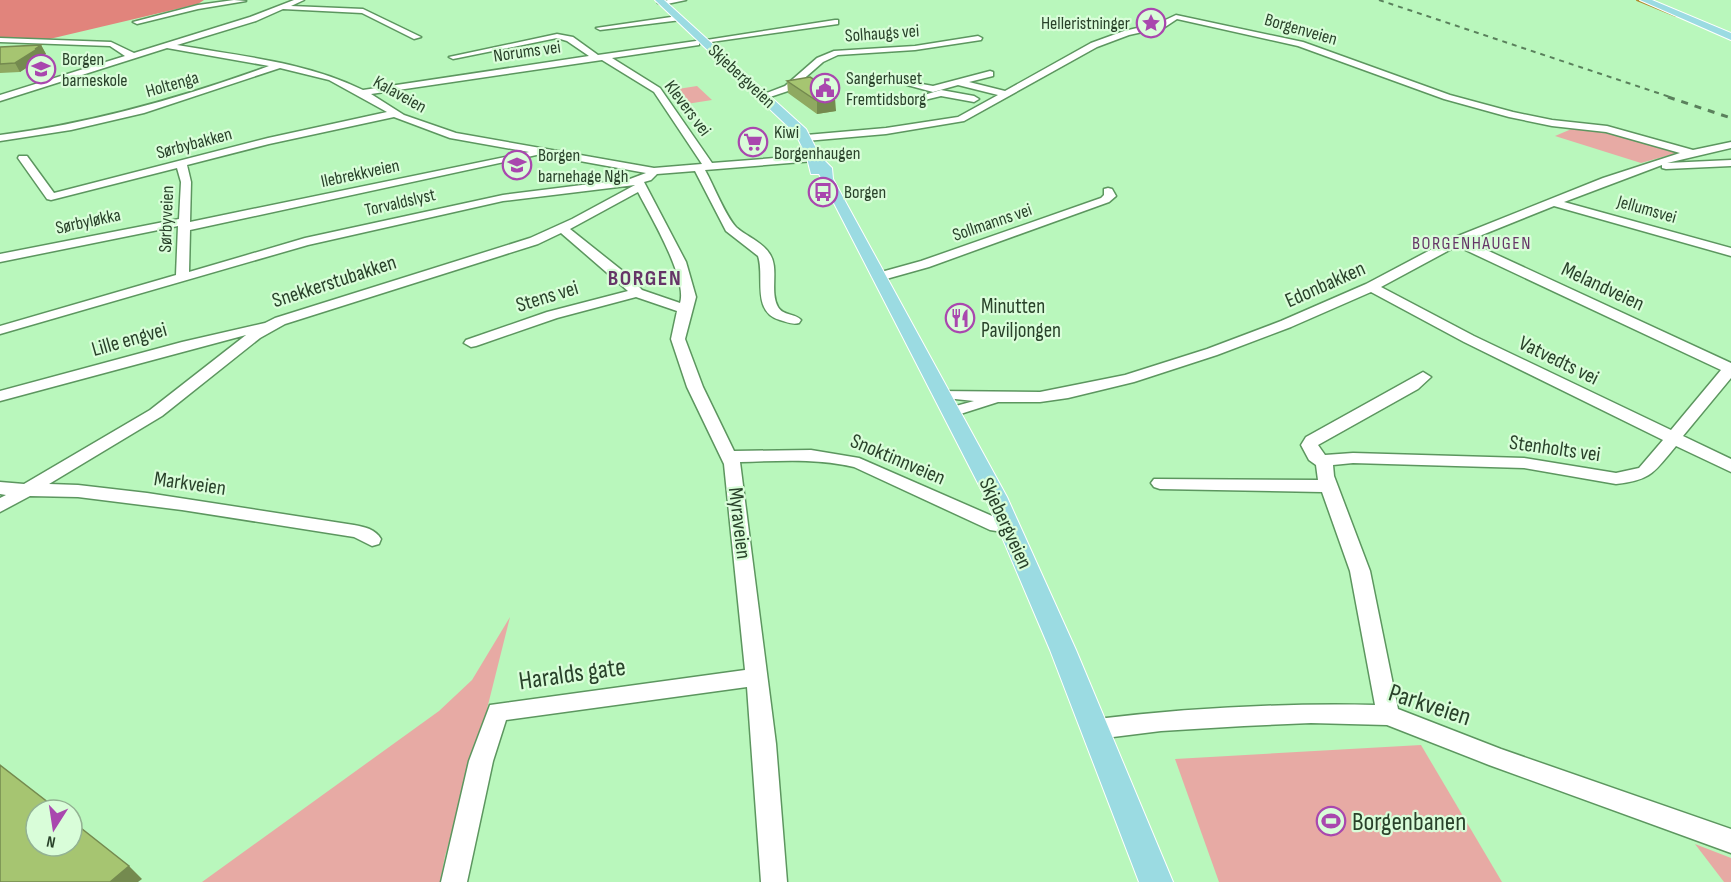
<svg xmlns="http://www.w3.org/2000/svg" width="1731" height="882" font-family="'Sofia Sans Condensed',sans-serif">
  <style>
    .green { fill: #e7aaa4 }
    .forest { fill: #e1847c }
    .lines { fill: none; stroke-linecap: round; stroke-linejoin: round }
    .stream { stroke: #af8a2e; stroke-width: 2 }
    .minor-casing { stroke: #5c965f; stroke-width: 3 }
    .major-casing { stroke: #fff; stroke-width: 2 }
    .minor { fill: #fff; fill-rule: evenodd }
    .major { fill: #9bdbe2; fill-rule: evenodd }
    .rail-far1 { stroke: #5a805c; stroke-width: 2; stroke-dasharray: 5 5; stroke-linecap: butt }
    .rail { stroke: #5a805c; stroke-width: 3; stroke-dasharray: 7 7; stroke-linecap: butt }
    .wall { fill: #8fa961 }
    .shaded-wall { fill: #748a4f }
    .building { fill: #a6c571; stroke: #748a4f; stroke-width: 1.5 }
    .labels { text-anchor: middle; stroke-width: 4.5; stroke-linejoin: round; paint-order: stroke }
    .far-poi-label { font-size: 18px; fill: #29422a; stroke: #d9fdd9; text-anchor: start }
    .far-street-label { font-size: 18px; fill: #29422a; stroke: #d9fdd9 }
    .far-neighbourhood-label { font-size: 18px; letter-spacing: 1.5px; fill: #653567; stroke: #d9fdd9 }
    .street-label { font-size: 21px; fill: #29422a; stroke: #d9fdd9 }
    .poi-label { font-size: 21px; fill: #29422a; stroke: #d9fdd9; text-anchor: start }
    .far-district-label { font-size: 22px; font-weight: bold; letter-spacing: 1.5px; fill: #653567; stroke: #d9fdd9 }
    .near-street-label { font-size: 26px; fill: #29422a; stroke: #d9fdd9 }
    .near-poi-label { font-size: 26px; fill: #29422a; stroke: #d9fdd9; text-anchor: start }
  </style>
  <rect width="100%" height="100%" fill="#b9f7bc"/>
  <!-- green -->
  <g class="green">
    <path d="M 697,86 L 712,100 L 680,105 L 665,91 Z"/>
    <path d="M 1581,125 L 1684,151 L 1641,163 L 1555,136 Z"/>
    <path d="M 510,617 L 481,733 L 445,856 L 440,882 L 202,882 L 439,711 L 472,680 Z"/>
    <path d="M 1421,745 L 1502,882 L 1219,882 L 1175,759 Z"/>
    <path d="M 1695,844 L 1731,858 L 1731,882 L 1724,882 Z"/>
  </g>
  <!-- forest -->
  <path class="forest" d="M 0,0 L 204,0 L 198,4 L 41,41 L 0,40 Z"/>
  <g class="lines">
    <!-- stream -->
    <path class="stream" d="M 1637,0 L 1676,16"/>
    <!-- minor casing -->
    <g class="minor-casing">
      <g id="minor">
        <path d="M 234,0 L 246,1 L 198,9 L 137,24 L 133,22 L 198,5 Z"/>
        <path d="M 294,0 L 304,0 L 291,6 L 363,9 L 421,37 L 414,39 L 362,13 L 283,9 L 256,21 L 177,45 C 240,56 306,62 363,90 L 589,56 L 567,41 L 557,38 L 453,59 L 449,57 L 557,34 L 573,37 L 598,55 L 696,41 L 699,41 L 699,45 L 612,58 L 660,88 L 712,163 L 814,155 L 819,158 L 814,161 L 705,170 C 714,186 725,215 736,227 C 746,236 762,242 769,253 C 780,267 769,291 778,307 C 783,316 795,313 801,320 L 799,323 C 792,325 787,322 780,320 C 751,312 765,276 758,256 L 726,231 L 695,171 L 657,174 L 651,180 L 644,182 L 686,262 L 696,297 L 685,339 L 703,387 L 734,451 L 811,450 L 859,458 L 999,519 L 1015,522 L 1018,527 L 1015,532 L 1009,533 L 990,530 L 854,467 C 816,458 778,461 740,462 L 776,744 L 787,882 L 761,882 L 747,687 L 506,720 L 493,761 L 467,882 L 441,882 L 469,761 L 490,705 L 745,670 L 724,464 L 687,387 L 671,339 L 677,311 L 636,297 L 557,318 L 476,346 L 471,347 L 464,343 L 466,340 L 547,312 L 628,291 L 561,233 L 538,244 L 285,324 L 260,338 L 162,416 L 49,484 L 78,485 L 147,493 L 354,525 C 365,527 375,529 381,539 L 379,544 L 372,546 L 354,537 L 182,510 L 78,497 L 30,496 L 0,512 L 0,498 L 6,495 L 0,494 L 0,482 L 24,484 L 150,410 L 246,335 L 0,401 L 0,391 L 182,342 L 265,323 L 275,318 L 530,238 L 572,219 L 635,185 L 503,201 L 308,245 L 0,334 L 0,326 L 176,275 L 178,226 L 0,262 L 0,254 L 179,219 L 181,182 L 177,168 L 51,200 L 47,199 L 18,158 L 19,156 L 27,156 L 54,193 L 268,138 L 387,112 L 329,80 L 280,68 L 144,113 L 71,130 L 0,141 L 0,135 C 93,123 181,98 269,66 L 167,48 L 0,101 L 0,95 L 125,56 L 110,46 L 0,42 L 0,38 L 111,42 L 134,53 L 250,17 ZM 602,60 L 654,92 L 702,164 L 654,168 L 456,133 L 404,115 L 371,94 ZM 394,117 L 450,138 L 529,152 L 190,222 L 191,182 L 187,165 L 269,144 ZM 541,154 L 646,173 L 630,179 L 503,195 L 305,238 L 189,272 L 190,230 ZM 638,192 C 650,215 688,279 680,303 L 642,290 L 629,276 L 570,229 Z"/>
        <path d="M 668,0 L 686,0 L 662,5 L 658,3 Z"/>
        <path d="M 1176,15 L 1303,42 L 1450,95 L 1513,112 L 1552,120 L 1607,126 L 1693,150 L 1731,142 L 1731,148 L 1667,163 L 1731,160 L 1731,166 L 1666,169 L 1662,168 L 1662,165 L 1564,202 L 1731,248 L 1731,256 L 1554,206 L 1467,241 L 1731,363 L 1731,378 L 1683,436 L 1731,459 L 1731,472 L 1676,446 C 1654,472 1652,480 1616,484 L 1524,468 L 1353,463 L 1333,465 L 1334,476 L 1370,571 L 1398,709 L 1501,749 L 1731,829 L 1731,853 L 1489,765 L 1387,725 L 1311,723 L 1244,726 L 1161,731 L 1097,739 L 1089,736 L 1086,729 L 1089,722 L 1097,719 C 1189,708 1282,703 1375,705 L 1350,571 L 1322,492 L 1160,489 L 1154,487 L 1151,483 L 1154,479 L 1318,480 L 1316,465 L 1309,460 L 1301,445 L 1306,437 L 1423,372 L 1431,377 L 1418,389 L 1318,445 L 1325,455 L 1353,453 L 1524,458 L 1616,473 L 1639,468 L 1663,440 L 1464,342 L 1371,292 L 1291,327 L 1217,355 L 1134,382 L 1068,398 L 1040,402 L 998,402 L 951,417 L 945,415 L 943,412 L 945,409 L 974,401 L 936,397 L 933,394 L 936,391 L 1040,392 L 1125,375 L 1207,349 L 1281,321 L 1366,284 L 1453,238 L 1603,178 L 1680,153 L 1606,132 L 1552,126 L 1509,117 L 1444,99 L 1298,46 L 1177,19 L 1165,27 L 1129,35 L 1097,47 L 964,121 L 886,134 L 806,141 L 801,138 L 806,135 L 886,128 L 958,117 L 998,95 L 958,85 L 933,92 L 907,85 L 911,82 L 933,86 L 990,71 L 993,72 L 993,76 L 969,82 L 1005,91 L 1091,43 L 1124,31 L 1159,23 ZM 1457,246 L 1721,370 L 1671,430 L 1474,336 L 1381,287 Z"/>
        <path d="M 678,16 L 681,20 L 600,30 L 596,28 Z"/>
        <path d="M 835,20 L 838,20 L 838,24 L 704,43 L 700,41 Z"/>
        <path d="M 978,36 L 982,38 L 981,40 L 915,50 L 838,55 L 823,62 L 791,90 L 764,99 L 759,96 L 785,86 L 817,58 L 834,51 L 915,46 Z"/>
        <path d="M 941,90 L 974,96 L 979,99 L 974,102 L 941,96 L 912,103 L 907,100 Z"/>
        <path d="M 1108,188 L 1112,189 L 1116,196 L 1109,202 L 929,267 L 879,281 L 873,277 L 874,274 L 921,261 L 1101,198 L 1104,195 L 1104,189 Z"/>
      </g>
    </g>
    <!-- major casing -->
    <g class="major-casing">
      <g id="major">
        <path d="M 655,0 L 664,0 L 806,129 L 820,156 L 832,168 L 833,179 L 1007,497 L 1076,650 L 1173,882 L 1139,882 L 1050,650 L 985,497 L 819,174 L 811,174 L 807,158 L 796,134 Z"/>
        <path d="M 1640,0 L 1652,0 L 1731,33 L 1731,40 Z"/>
      </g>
    </g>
    <!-- minor -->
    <use href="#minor" class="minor"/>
    <!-- major -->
    <use href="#major" class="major"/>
    <!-- rail-far1 -->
    <path class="rail-far1" d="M 1379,0 L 1673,98"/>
    <!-- rail -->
    <path class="rail" d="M 1668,97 L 1731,118"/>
  </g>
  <!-- wall -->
  <g class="wall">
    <path d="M 41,45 L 46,54 L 42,56 L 43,57 L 20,72 L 0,73 L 0,47 Z"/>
    <path d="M 787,81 L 830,90 L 830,94 L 836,111 L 817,114 L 788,93 Z"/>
  </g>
  <!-- shaded-wall -->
  <g class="shaded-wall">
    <path d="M 41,45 L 46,54 L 42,56 L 43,57 L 20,72 L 15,63 Z"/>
    <path d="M 830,90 L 830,99 L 835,98 L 836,111 L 817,114 L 817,101 L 827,91 Z"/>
    <path d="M 129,866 L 142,879 L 138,882 L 110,882 Z"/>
  </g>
  <!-- building -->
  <g class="building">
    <path d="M 41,45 L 35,49 L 39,48 L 15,63 L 0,64 L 0,47 Z"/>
    <path d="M 810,77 L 830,90 L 827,91 L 835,98 L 817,101 L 787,81 Z"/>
    <path d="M 0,765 L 58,810 L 36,810 L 36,846 L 72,846 L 72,821 L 129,866 L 110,882 L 0,882 Z"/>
  </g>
  <!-- icons -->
  <defs>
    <g id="sight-ring" transform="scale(1.5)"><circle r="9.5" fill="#d9fdd9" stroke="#a947ae" stroke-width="1.5"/><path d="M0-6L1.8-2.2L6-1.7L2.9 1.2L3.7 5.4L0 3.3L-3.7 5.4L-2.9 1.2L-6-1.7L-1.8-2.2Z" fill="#a947ae"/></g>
    <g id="school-ring" transform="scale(1.5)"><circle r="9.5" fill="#d9fdd9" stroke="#a947ae" stroke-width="1.5"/><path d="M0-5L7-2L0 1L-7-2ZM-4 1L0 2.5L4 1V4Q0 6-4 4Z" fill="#a947ae"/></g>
    <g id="civic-ring" transform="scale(1.5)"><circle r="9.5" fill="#d9fdd9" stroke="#a947ae" stroke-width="1.5"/><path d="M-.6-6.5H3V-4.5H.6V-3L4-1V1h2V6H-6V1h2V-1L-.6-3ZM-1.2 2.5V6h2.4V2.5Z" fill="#a947ae"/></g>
    <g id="supermarket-ring" transform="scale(1.5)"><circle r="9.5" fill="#d9fdd9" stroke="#a947ae" stroke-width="1.5"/><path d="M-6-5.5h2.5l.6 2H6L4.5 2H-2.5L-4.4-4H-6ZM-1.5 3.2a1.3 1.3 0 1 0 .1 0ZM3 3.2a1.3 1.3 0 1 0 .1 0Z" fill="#a947ae"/></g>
    <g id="bus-ring" transform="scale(1.5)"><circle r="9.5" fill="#d9fdd9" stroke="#a947ae" stroke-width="1.5"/><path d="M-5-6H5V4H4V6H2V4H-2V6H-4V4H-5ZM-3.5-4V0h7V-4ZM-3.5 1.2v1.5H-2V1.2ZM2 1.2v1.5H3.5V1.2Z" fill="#a947ae"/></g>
    <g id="restaurant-ring" transform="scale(1.5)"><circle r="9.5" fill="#d9fdd9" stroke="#a947ae" stroke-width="1.5"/><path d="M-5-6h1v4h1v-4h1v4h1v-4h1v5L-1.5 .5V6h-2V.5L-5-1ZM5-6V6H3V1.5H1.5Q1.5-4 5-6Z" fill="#a947ae"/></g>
    <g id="stadium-ring" transform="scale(1.5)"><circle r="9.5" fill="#d9fdd9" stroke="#a947ae" stroke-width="1.5"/><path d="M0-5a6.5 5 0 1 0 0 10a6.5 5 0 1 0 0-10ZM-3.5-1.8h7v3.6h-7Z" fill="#a947ae"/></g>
  </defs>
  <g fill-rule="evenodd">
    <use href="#sight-ring" x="1151" y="23"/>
    <use href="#school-ring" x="41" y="69"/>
    <use href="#civic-ring" x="825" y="88"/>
    <use href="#supermarket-ring" x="753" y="142"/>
    <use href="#school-ring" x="517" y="165"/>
    <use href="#bus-ring" x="823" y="192"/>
    <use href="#restaurant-ring" x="960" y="318"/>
    <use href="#stadium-ring" x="1331" y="821"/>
  </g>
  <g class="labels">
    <!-- far-poi labels -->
    <g class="far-poi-label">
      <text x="1130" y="29" text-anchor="end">Helleristninger</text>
      <text x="62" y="65">Borgen<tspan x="62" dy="21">barneskole</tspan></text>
      <text x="846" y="84">Sangerhuset<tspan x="846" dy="21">Fremtidsborg</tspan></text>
      <text x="774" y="138">Kiwi<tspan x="774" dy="21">Borgenhaugen</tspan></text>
      <text x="538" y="161">Borgen<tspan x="538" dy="21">barnehage Ngh</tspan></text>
      <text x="844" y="198">Borgen</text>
    </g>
    <!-- far-street labels -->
    <g class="far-street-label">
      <text transform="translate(1301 29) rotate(16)" y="6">Borgenveien</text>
      <text transform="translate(882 33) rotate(-4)" y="6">Solhaugs vei</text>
      <text transform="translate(527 51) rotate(-8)" y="6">Norums vei</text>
      <text transform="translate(742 76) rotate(43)" y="6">Skjebergveien</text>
      <text transform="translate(172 84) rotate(-16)" y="6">Holtenga</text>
      <text transform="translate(400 94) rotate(29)" y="6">Kalaveien</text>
      <text transform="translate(688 108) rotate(53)" y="6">Klevers vei</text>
      <text transform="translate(194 143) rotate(-15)" y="6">Sørbybakken</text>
      <text transform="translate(360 173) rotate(-12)" y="6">Ilebrekkveien</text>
      <text transform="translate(400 202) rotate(-13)" y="6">Torvaldslyst</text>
      <text transform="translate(1647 209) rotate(16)" y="6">Jellumsvei</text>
      <text transform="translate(166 219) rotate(-88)" y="6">Sørbyveien</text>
      <text transform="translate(88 221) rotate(-12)" y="6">Sørbyløkka</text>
      <text transform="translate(992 222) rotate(-19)" y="6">Sollmanns vei</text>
    </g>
    <!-- far-neighbourhood labels -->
    <g class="far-neighbourhood-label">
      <text x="1472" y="249">BORGENHAUGEN</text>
    </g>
    <!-- street labels -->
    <g class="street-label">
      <text transform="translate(334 281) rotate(-18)" y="7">Snekkerstubakken</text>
      <text transform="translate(1325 284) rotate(-24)" y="7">Edonbakken</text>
      <text transform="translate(1603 286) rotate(25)" y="7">Melandveien</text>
      <text transform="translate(547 296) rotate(-17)" y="7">Stens vei</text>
      <text transform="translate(129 339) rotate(-16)" y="7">Lille engvei</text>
      <text transform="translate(1559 360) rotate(26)" y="7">Vatvedts vei</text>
      <text transform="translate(1555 448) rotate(8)" y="7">Stenholts vei</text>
      <text transform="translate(898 459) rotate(23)" y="7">Snoktinnveien</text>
      <text transform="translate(190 483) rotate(8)" y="7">Markveien</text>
      <text transform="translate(740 523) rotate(83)" y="7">Myraveien</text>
      <text transform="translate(1006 523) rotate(65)" y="7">Skjebergveien</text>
    </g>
    <!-- poi labels -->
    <g class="poi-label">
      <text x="981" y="313">Minutten<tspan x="981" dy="24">Paviljongen</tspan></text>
    </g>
    <!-- far-district labels -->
    <g class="far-district-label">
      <text x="645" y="285">BORGEN</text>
    </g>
    <!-- near-street labels -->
    <g class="near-street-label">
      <text transform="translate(572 673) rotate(-8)" y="9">Haralds gate</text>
      <text transform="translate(1430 704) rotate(18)" y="9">Parkveien</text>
    </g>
    <!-- near-poi labels -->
    <g class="near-poi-label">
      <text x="1352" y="830">Borgenbanen</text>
    </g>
  </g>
  <!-- north arrow -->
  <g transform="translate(54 828) rotate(192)"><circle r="28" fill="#d9fdd9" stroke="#93b293" stroke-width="1.5"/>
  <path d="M0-4.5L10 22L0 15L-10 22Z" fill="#a947ae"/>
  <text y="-9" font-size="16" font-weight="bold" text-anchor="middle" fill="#29422a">N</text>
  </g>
</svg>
